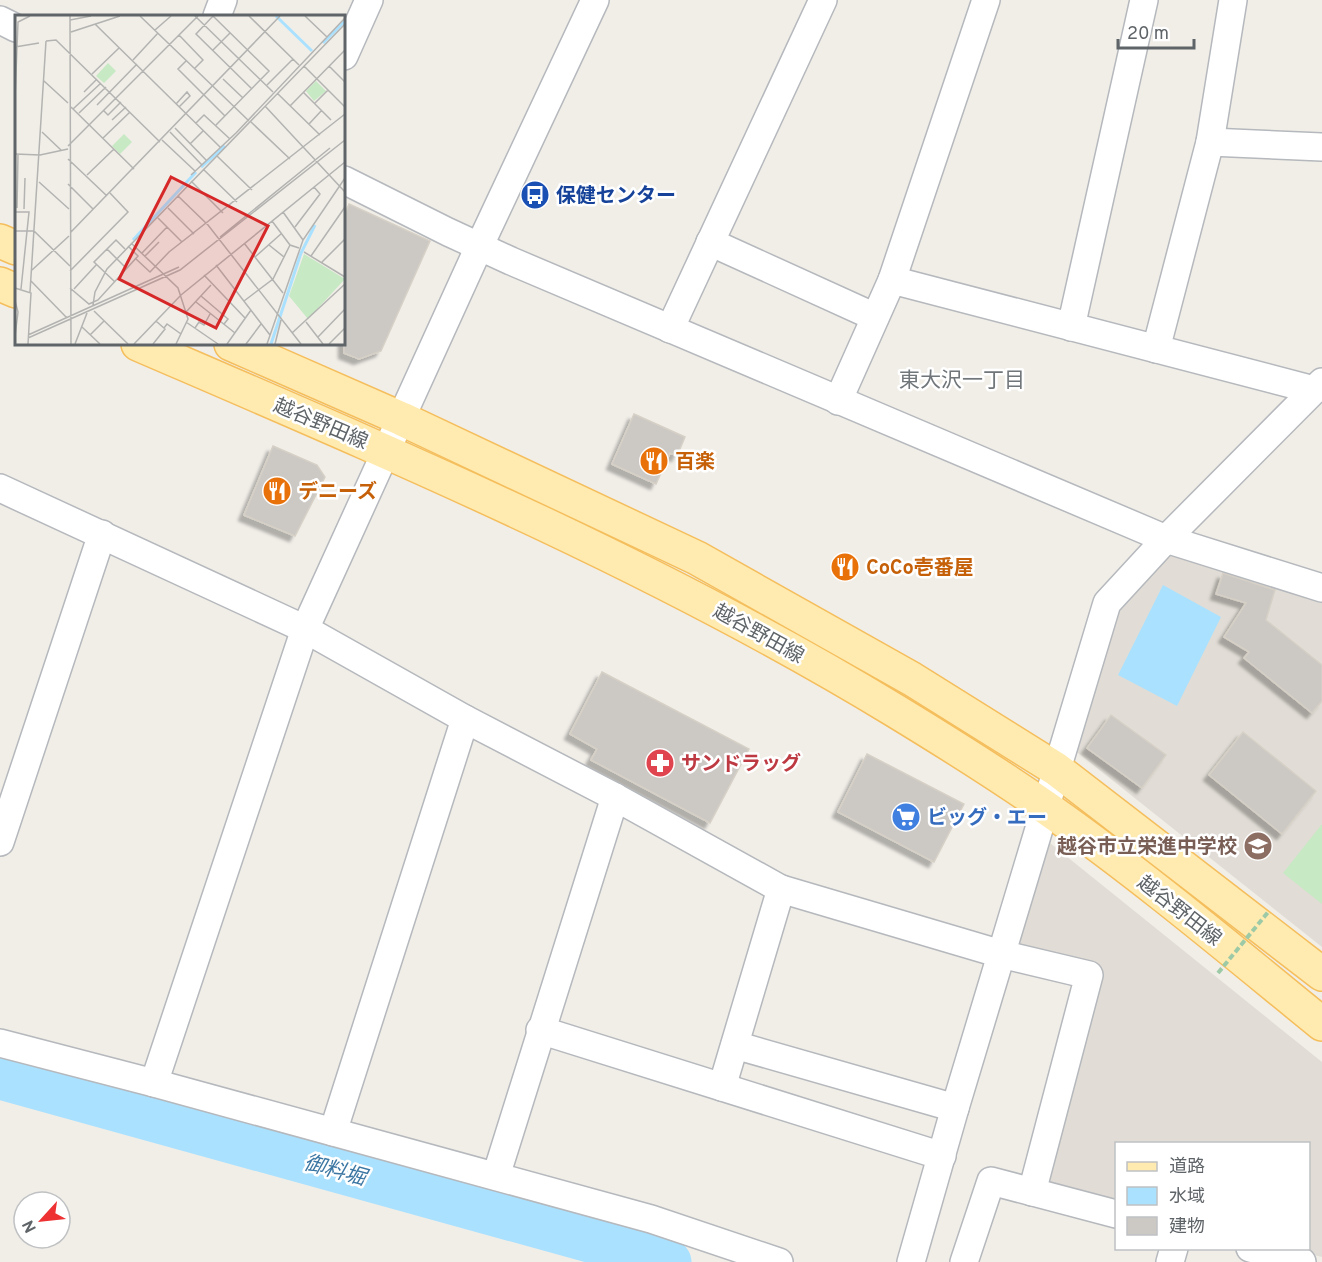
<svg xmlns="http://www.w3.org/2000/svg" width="1322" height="1262" font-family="Overpass,'Noto Sans JP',sans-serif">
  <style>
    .education { fill: #e1ddd6 }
    .green { fill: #c7e9c4 }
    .water { fill: #aae1ff }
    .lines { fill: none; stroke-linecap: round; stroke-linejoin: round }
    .river { stroke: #aae1ff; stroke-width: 45 }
    .building { fill: #ccc9c5; stroke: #d6d0c6; stroke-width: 1.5; filter: url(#shadow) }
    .minor-casing { stroke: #b5b8bc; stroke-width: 30 }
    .major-casing { stroke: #f5be5d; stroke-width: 36 }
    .minor { stroke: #fff; stroke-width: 27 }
    .major { stroke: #ffebaf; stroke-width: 33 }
    .path-bridge { stroke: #9dcaa6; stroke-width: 4; stroke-dasharray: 6 3; stroke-linecap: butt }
    .labels { text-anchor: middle; stroke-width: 5; stroke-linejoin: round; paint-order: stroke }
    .transit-label { font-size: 20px; font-weight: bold; fill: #164399; stroke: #fff; text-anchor: start }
    .street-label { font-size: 20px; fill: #5f6468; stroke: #fff }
    .food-label { font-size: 20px; font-weight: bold; fill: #c56008; stroke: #fff; text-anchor: start }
    .health-label { font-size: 20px; font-weight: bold; fill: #be3a42; stroke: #fff; text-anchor: start }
    .shop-label { font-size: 20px; font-weight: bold; fill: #366cbe; stroke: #fff; text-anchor: start }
    .education-label { font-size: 20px; font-weight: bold; fill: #785e54; stroke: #fff; text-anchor: end }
    .neighbourhood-label { font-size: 21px; fill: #70767a; stroke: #fff }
    .water-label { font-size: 21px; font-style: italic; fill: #3c77a3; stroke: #fff }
    .inset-river { fill: none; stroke: #aae1ff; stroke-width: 3 }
    .inset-road { fill: none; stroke: #b3b3b1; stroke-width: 1.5 }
    .view { fill: #d62828; fill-opacity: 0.15; stroke: #d62828; stroke-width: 3 }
    .inset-edge { fill: none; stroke: #5f6468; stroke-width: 3 }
  </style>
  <defs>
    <filter id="shadow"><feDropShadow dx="-5.5" dy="5.5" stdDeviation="1.5" flood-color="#0004"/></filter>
  </defs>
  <rect width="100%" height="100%" fill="#f1eee8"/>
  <!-- education -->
  <g class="education">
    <path d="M 1170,549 L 1322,594 L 1322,947 L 1068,745 L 1115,609 Z"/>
    <path d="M 1045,839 L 1322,1062 L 1322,1257 L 1289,1249 L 1308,1248 L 1308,1144 L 1116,1144 L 1116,1206 L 1042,1187 L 1099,970 L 1013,947 Z"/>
  </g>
  <!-- green -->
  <path class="green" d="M 1322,824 L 1322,904 L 1283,873 Z"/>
  <!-- water -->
  <path class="water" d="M 1163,585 L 1221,617 L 1177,706 L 1118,675 Z"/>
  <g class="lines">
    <!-- river -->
    <path class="river" d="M 0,1077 L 669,1262"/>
  </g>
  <!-- building -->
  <g class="building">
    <path d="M 349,204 L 430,241 L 381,351 L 359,359 L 344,353 L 344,216 Z"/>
    <path d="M 634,414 L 685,437 L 677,456 L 670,453 L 656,484 L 612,464 Z"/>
    <path d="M 273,446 L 317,465 L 325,477 L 295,536 L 244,515 Z"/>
    <path d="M 1223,573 L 1275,590 L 1266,620 L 1322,665 L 1322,701 L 1312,713 L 1244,658 L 1249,652 L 1224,637 L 1246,603 L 1216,594 Z"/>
    <path d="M 602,672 L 749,749 L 710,823 L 591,760 L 597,749 L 570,734 Z"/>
    <path d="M 1111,715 L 1166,755 L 1142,788 L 1087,748 Z"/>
    <path d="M 1243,732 L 1316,791 L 1282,834 L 1209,775 Z"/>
    <path d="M 867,754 L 964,804 L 934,862 L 838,812 Z"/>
  </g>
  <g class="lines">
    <!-- minor casing -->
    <g class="minor-casing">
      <g id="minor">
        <path d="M 217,16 L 223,0"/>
        <path d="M 0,20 L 16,28"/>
        <path d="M 344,56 L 369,0"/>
        <path d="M 1210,142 L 1322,147"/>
        <path d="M 344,180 L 448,232 L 511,261 L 1166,539 L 1322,588"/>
        <path d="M 710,242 L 875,317"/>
        <path d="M 892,280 L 1314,390"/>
        <path d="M 1071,327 L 1144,0"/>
        <path d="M 670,329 L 823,0"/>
        <path d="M 1156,349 L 1210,142 L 1233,0"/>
        <path d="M 838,401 L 892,280 L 986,0"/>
        <path d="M 0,488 L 305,629 L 465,719 L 615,797 L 781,889 L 1001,954 L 1089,975 L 1032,1192"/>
        <path d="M 0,842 L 102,534"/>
        <path d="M 540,1030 L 942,1156"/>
        <path d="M 0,1043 L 154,1083 L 305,629 L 479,247 L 595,0"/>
        <path d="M 735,1045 L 955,1108"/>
        <path d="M 154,1083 L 651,1219 L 779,1262"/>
        <path d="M 722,1087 L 781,889"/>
        <path d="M 333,1132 L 465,719"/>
        <path d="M 496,1176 L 615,797"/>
        <path d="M 1250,1248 L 1302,1262"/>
        <path d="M 911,1262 L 955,1108 L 1107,603 L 1166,539 L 1322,382"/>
        <path d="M 964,1262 L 991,1181 L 1116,1214"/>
        <path d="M 1170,1262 L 1174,1248"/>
      </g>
    </g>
    <!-- major casing -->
    <g class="major-casing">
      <g id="major">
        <path d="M 0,241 L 16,248"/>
        <path d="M 0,284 L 16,291"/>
        <path d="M 138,344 C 395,455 654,564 894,710 C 945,741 996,773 1045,807 C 1141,874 1231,950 1322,1024"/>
        <path d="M 231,344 L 402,419 L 697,558 L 912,679 L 1056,769 L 1322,974"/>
      </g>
    </g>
    <!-- minor -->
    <use href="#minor" class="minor"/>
    <!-- major -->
    <use href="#major" class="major"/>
    <!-- path-bridge -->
    <path class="path-bridge" d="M 1218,973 L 1269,911"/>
  </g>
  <!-- icons -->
  <defs>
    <g id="bus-disc" transform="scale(1.5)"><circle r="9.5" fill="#1a4fb4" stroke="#fff"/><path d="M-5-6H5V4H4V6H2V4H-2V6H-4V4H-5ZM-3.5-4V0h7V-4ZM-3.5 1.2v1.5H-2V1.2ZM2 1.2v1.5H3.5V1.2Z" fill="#fff"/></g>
    <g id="restaurant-disc" transform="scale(1.5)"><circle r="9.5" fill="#e8710a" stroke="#fff"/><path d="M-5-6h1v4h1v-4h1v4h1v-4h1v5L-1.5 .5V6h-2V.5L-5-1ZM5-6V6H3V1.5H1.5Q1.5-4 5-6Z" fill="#fff"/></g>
    <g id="pharmacy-disc" transform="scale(1.5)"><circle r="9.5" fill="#e0444e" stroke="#fff"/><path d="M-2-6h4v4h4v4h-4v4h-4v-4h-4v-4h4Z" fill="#fff"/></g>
    <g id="supermarket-disc" transform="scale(1.5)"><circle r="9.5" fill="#3f7fe0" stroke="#fff"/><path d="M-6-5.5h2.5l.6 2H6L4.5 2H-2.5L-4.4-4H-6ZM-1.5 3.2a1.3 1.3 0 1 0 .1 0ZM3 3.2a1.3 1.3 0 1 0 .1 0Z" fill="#fff"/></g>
    <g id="school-disc" transform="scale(1.5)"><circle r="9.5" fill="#8d6e63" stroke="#fff"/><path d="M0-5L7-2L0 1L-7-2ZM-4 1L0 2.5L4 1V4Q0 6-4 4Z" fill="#fff"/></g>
  </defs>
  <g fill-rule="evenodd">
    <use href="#bus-disc" x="535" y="195"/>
    <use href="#restaurant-disc" x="654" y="461"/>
    <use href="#restaurant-disc" x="277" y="491"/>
    <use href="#restaurant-disc" x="845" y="567"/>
    <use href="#pharmacy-disc" x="660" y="763"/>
    <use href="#supermarket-disc" x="906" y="817"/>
    <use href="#school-disc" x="1258" y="846"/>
  </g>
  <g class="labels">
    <!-- transit labels -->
    <g class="transit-label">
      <text x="556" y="202">保健センター</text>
    </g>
    <!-- street labels -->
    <g class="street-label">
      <text transform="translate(321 423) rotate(23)" y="7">越谷野田線</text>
      <text transform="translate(759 633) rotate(29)" y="7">越谷野田線</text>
      <text transform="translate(1180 910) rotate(38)" y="7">越谷野田線</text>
    </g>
    <!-- food labels -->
    <g class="food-label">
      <text x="675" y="468">百楽</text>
      <text x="298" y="498">デニーズ</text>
      <text x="866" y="574">CoCo壱番屋</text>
    </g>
    <!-- health labels -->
    <g class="health-label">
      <text x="681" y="770">サンドラッグ</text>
    </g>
    <!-- shop labels -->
    <g class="shop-label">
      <text x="927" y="824">ビッグ・エー</text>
    </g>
    <!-- education labels -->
    <g class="education-label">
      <text x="1237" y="853">越谷市立栄進中学校</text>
    </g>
    <!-- neighbourhood labels -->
    <g class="neighbourhood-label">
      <text x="962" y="387">東大沢一丁目</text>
    </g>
    <!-- water labels -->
    <g class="water-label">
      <text transform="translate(335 1170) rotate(15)" y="7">御料堀</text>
    </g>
  </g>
  <!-- overview -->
  <g transform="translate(15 15)">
    <rect width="330" height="330" fill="#f1eee8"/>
    <path d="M 93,48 L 101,56 L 89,68 L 81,61 ZM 301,66 L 311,76 L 299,86 L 291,76 ZM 109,119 L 117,127 L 105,139 L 97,131 ZM 289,239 L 330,264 L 293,304 L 274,281 Z" fill="#c7e9c4"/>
    <path class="inset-river" d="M 261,1 L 297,36M 308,28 L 330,6M 186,152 L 210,131M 118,225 L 181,157M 256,329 L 286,238 L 300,210"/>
    <path class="inset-road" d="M 55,1 L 56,329M 125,1 L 234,106M 180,1 L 258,77M 234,1 L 284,50M 290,1 L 312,22M 55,5 L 76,1M 80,9 L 205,132M 140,15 L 156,1M 56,17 L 105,1M 164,20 L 188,45 L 180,53M 31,26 L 41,25 L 145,127M 0,32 L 24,28M 198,35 L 215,18M 118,45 L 143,18M 171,46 L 163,54 L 210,101M 289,51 L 330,92M 314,51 L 330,67M 77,59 L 104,33M 208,64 L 228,83M 29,66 L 53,88M 252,70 L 278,44M 69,77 L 82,64M 288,77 L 316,105M 262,78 L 305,120M 0,83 L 3,7 L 15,1M 300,88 L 313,75M 161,89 L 172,77 L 175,81 L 164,92M 82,90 L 122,49M 250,91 L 330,177M 275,91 L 330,35M 56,92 L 119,154M 58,94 L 86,68M 89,96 L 93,100 L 106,87M 64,98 L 91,72M 97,105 L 111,92M 236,107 L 275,144M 181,108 L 189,100 L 215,124M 294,109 L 307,95M 201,110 L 254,56 L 198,1 L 181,19 L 237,74M 160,113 L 192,146M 27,117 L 47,136M 155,117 L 187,150M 88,123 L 115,97M 147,125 L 180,156M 175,129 L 188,116M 53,131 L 183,1M 0,139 L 25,140 L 53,134M 202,141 L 237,175M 53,144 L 92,181M 188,154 L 222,187M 72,160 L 99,134M 176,160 L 221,118 L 330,3M 176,166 L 208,198M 24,167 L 54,194M 53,169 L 78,194M 2,193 L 3,139M 153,193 L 179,219M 9,194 L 10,163M 0,197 L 14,197 L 6,274M 268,197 L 288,225M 143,203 L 167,227M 257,206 L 275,230 L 284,233M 280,212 L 305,179 L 299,172M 0,216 L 19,216 L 55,251M 56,217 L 265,1M 205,222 L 315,133M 116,228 L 163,273 L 173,304 L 161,329M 229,228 L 268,278M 254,230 L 269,242M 92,234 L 112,254M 289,237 L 330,262M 127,238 L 152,212M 130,241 L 144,227M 296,241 L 330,192M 240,242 L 267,218M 121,244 L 135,257 L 154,237 L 330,99M 307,247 L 330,224M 201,250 L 255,320M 17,255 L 54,221M 55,256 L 113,197 L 95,178M 189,260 L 230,303M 16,266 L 52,303M 100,267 L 79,247 L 101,225 L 110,234M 0,273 L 16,278 L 13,329M 55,273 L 74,289 L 83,285 L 123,241 L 113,231M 59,274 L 82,249M 15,277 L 31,26M 186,281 L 213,304 L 209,309M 0,286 L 3,297 L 0,321M 229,286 L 258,264 L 275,230M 181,287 L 220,318M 78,290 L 80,277 L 92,254 L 163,181M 79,296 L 113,329M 171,297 L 196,270M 171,307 L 203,329M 291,307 L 308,329M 67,312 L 85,329M 149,313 L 152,309 L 166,319M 180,313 L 184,307 L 189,310 L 195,299M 277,318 L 330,269M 13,320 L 164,252M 75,320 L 89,306M 303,322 L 330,294M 13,323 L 165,255 L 330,125M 60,329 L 72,298M 119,329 L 166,280 L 330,147M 138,329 L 150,314 L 141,306M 212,329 L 236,295M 231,329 L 246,309M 252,329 L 288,225 L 330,163M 260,329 L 266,305M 286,329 L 193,210 L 163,181 L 330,9M 314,329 L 330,313"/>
    <path class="view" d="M 156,162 L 253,211 L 201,313 L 104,264 Z"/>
    <rect width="330" height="330" class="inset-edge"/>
  </g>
  <!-- legend -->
  <rect x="1115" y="1142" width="195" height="108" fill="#ffffff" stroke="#bfc1c3" stroke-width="1.5"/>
  <rect x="1127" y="1162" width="30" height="9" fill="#ffebaf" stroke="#bfc1c3" stroke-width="1.5"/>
  <text x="1169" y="1172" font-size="18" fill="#5f6468">道路</text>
  <rect x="1127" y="1187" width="30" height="18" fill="#aae1ff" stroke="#bfc1c3" stroke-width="1.5"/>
  <text x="1169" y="1202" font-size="18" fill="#5f6468">水域</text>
  <rect x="1127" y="1217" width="30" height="18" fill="#ccc9c5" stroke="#bfc1c3" stroke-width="1.5"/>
  <text x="1169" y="1232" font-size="18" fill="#5f6468">建物</text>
  <!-- north arrow -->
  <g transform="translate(42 1220) rotate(243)"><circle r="28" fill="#ffffff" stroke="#bfc1c3" stroke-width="1.5"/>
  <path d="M0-4.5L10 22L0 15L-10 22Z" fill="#ee3132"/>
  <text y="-9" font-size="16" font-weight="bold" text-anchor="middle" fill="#5f6468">N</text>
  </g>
  <!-- scale -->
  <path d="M1118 39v9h76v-9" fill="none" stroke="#5f6468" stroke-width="3"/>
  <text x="1127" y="39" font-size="18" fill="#5f6468" stroke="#ffffff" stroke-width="4.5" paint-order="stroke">20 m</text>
</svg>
